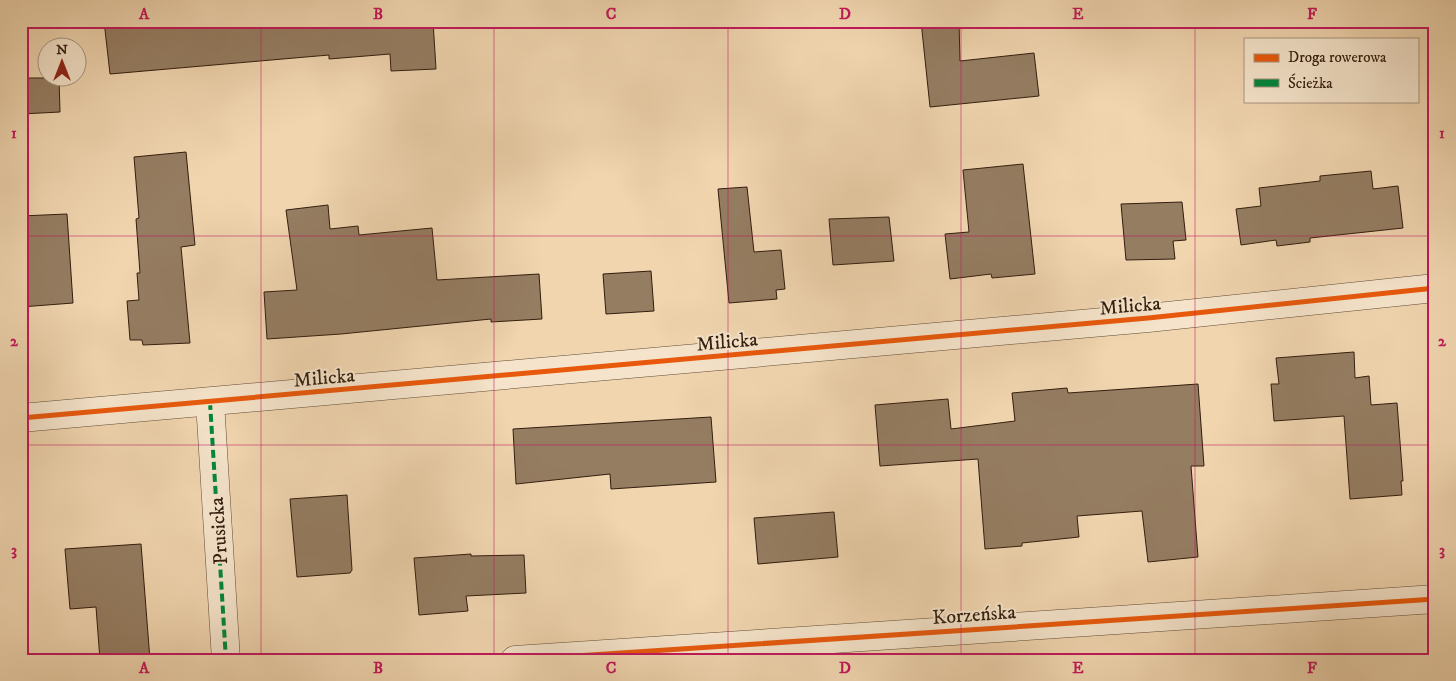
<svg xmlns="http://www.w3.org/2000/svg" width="1456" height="681" font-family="'IM FELL DW Pica',serif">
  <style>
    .building { fill: #957d62; stroke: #331d0e }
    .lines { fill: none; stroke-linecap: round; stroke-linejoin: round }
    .minor-casing { stroke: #624b36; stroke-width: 29 }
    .minor { stroke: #f5e4cb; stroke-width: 28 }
    .quiet { stroke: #00873e; stroke-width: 4; stroke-dasharray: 8 4; stroke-linecap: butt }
    .cycleway-casing { stroke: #f5e4cb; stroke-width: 8 }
    .cycleway { stroke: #e8590c; stroke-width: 5 }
    .grid { fill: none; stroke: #c2185b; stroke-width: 1; stroke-opacity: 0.55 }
    .labels { text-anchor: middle; stroke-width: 4; stroke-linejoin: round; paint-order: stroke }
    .street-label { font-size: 20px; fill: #331d0e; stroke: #f5e4cb }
    .neatline { fill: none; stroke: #c2185b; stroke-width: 2 }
    .grid-label { font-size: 16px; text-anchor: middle; font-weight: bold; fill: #c2185b }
  </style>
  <rect width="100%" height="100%" fill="#f0d5af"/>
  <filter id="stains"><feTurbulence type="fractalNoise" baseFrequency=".004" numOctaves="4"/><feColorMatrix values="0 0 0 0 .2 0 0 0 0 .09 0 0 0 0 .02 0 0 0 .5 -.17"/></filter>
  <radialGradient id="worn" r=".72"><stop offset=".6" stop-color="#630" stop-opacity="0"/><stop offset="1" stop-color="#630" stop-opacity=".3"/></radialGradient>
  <!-- building -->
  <g class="building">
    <path d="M 104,21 L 433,21 L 436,69 L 391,71 L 390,54 L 329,59 L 329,55 L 110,74 Z"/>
    <path d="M 921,21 L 959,21 L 960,61 L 1034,53 L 1039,96 L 930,107 Z"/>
    <path d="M 21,78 L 59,78 L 60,112 L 21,114 Z"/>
    <path d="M 186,152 L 195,245 L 181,247 L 190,343 L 143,345 L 142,340 L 130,340 L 127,301 L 139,300 L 137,273 L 140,273 L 136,219 L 139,218 L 134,157 Z"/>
    <path d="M 1023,164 L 1035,274 L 992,278 L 991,274 L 950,279 L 945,234 L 969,232 L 963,170 Z"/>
    <path d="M 1371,171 L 1373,189 L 1398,186 L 1403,228 L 1310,238 L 1310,242 L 1277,246 L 1276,240 L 1241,245 L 1236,209 L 1261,206 L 1259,188 L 1320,181 L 1320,176 Z"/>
    <path d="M 747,187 L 754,252 L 781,250 L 785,289 L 776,290 L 777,299 L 729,303 L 718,189 Z"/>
    <path d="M 1182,202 L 1186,240 L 1173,241 L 1175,259 L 1126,260 L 1121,204 Z"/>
    <path d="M 328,205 L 330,229 L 358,226 L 359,235 L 432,228 L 437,280 L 539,274 L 542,319 L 491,322 L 491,319 L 341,334 L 267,339 L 264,292 L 297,290 L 286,210 Z"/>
    <path d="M 67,214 L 73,303 L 21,307 L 21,216 Z"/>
    <path d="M 889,217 L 894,261 L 833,265 L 829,219 Z"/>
    <path d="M 651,271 L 654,311 L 606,314 L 603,274 Z"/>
    <path d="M 1354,352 L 1355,378 L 1369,376 L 1371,405 L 1397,403 L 1403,481 L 1401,481 L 1402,495 L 1350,499 L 1344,416 L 1274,421 L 1271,384 L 1279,384 L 1276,358 Z"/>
    <path d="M 1198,384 L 1204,466 L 1191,466 L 1198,557 L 1148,562 L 1142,511 L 1077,516 L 1079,537 L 1022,543 L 1022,546 L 985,549 L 978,459 L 880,466 L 875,405 L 948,399 L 951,429 L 1015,421 L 1012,393 L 1067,388 L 1068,393 Z"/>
    <path d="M 711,417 L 716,482 L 611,489 L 610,474 L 516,484 L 513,429 Z"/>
    <path d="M 347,495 L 352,570 L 350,573 L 297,577 L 290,499 Z"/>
    <path d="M 834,512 L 838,557 L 758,564 L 754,518 Z"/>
    <path d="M 141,544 L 150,660 L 100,660 L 96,607 L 70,609 L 65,549 Z"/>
    <path d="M 471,554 L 471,556 L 524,555 L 526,593 L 466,596 L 468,611 L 419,615 L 414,558 Z"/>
  </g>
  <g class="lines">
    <!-- minor casing -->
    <g class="minor-casing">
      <g id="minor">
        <path d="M 210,402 L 226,660"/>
        <path d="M 21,418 L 1148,318 L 1435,288"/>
        <path d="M 515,660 L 1435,599"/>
      </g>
    </g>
    <!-- minor -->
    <use href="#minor" class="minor"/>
    <!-- quiet -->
    <path class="quiet" d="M 210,402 L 226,660"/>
    <!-- cycleway casing -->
    <g class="cycleway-casing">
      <g id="cycleway">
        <path d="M 21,418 L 1148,318 L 1435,288"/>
        <path d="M 515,660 L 1435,599"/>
      </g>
    </g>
    <!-- cycleway -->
    <use href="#cycleway" class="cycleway"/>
  </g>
  <!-- grid -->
  <path class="grid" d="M 261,21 L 261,660M 494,21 L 494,660M 728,21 L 728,660M 961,21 L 961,660M 1195,21 L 1195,660M 21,236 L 1435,236M 21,445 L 1435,445"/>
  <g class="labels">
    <!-- street labels -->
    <g class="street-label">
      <text transform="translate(1130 305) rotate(-5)" y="7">Milicka</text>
      <text transform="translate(727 341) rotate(-5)" y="7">Milicka</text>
      <text transform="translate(324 377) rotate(-5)" y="7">Milicka</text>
      <text transform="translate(218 531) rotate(-94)" y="7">Prusicka</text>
      <text transform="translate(974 614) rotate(-4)" y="7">Korzeńska</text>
    </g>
  </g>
  <!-- margin -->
  <rect width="1456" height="681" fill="none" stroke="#f0d5af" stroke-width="55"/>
  <!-- legend -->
  <rect x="1244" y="38" width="175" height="65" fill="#f5e4cb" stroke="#a7947f"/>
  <rect x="1254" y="54" width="25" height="8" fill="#e8590c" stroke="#a7947f"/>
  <text x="1288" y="62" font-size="15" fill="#331d0e">Droga rowerowa</text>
  <rect x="1254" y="79" width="25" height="8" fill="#00873e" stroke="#a7947f"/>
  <text x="1288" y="88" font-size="15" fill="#331d0e">Ścieżka</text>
  <!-- north arrow -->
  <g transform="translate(62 62)"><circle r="24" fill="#f5e4cb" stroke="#a7947f"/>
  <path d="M0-4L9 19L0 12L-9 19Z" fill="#8f2418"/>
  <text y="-8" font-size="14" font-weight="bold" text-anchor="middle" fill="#331d0e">N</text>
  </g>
  <rect x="28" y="28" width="1400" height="626" class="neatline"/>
  <g class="grid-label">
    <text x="144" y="19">A</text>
    <text x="378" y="19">B</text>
    <text x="611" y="19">C</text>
    <text x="845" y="19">D</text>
    <text x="1078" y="19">E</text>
    <text x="1312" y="19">F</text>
    <text x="14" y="138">1</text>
    <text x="1442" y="138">1</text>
    <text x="14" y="346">2</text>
    <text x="1442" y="346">2</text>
    <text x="14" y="555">3</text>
    <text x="1442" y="555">3</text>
    <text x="144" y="673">A</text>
    <text x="378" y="673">B</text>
    <text x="611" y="673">C</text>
    <text x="845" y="673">D</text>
    <text x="1078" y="673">E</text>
    <text x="1312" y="673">F</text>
  </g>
  <rect width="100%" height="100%" filter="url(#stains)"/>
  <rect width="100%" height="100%" fill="url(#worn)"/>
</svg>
